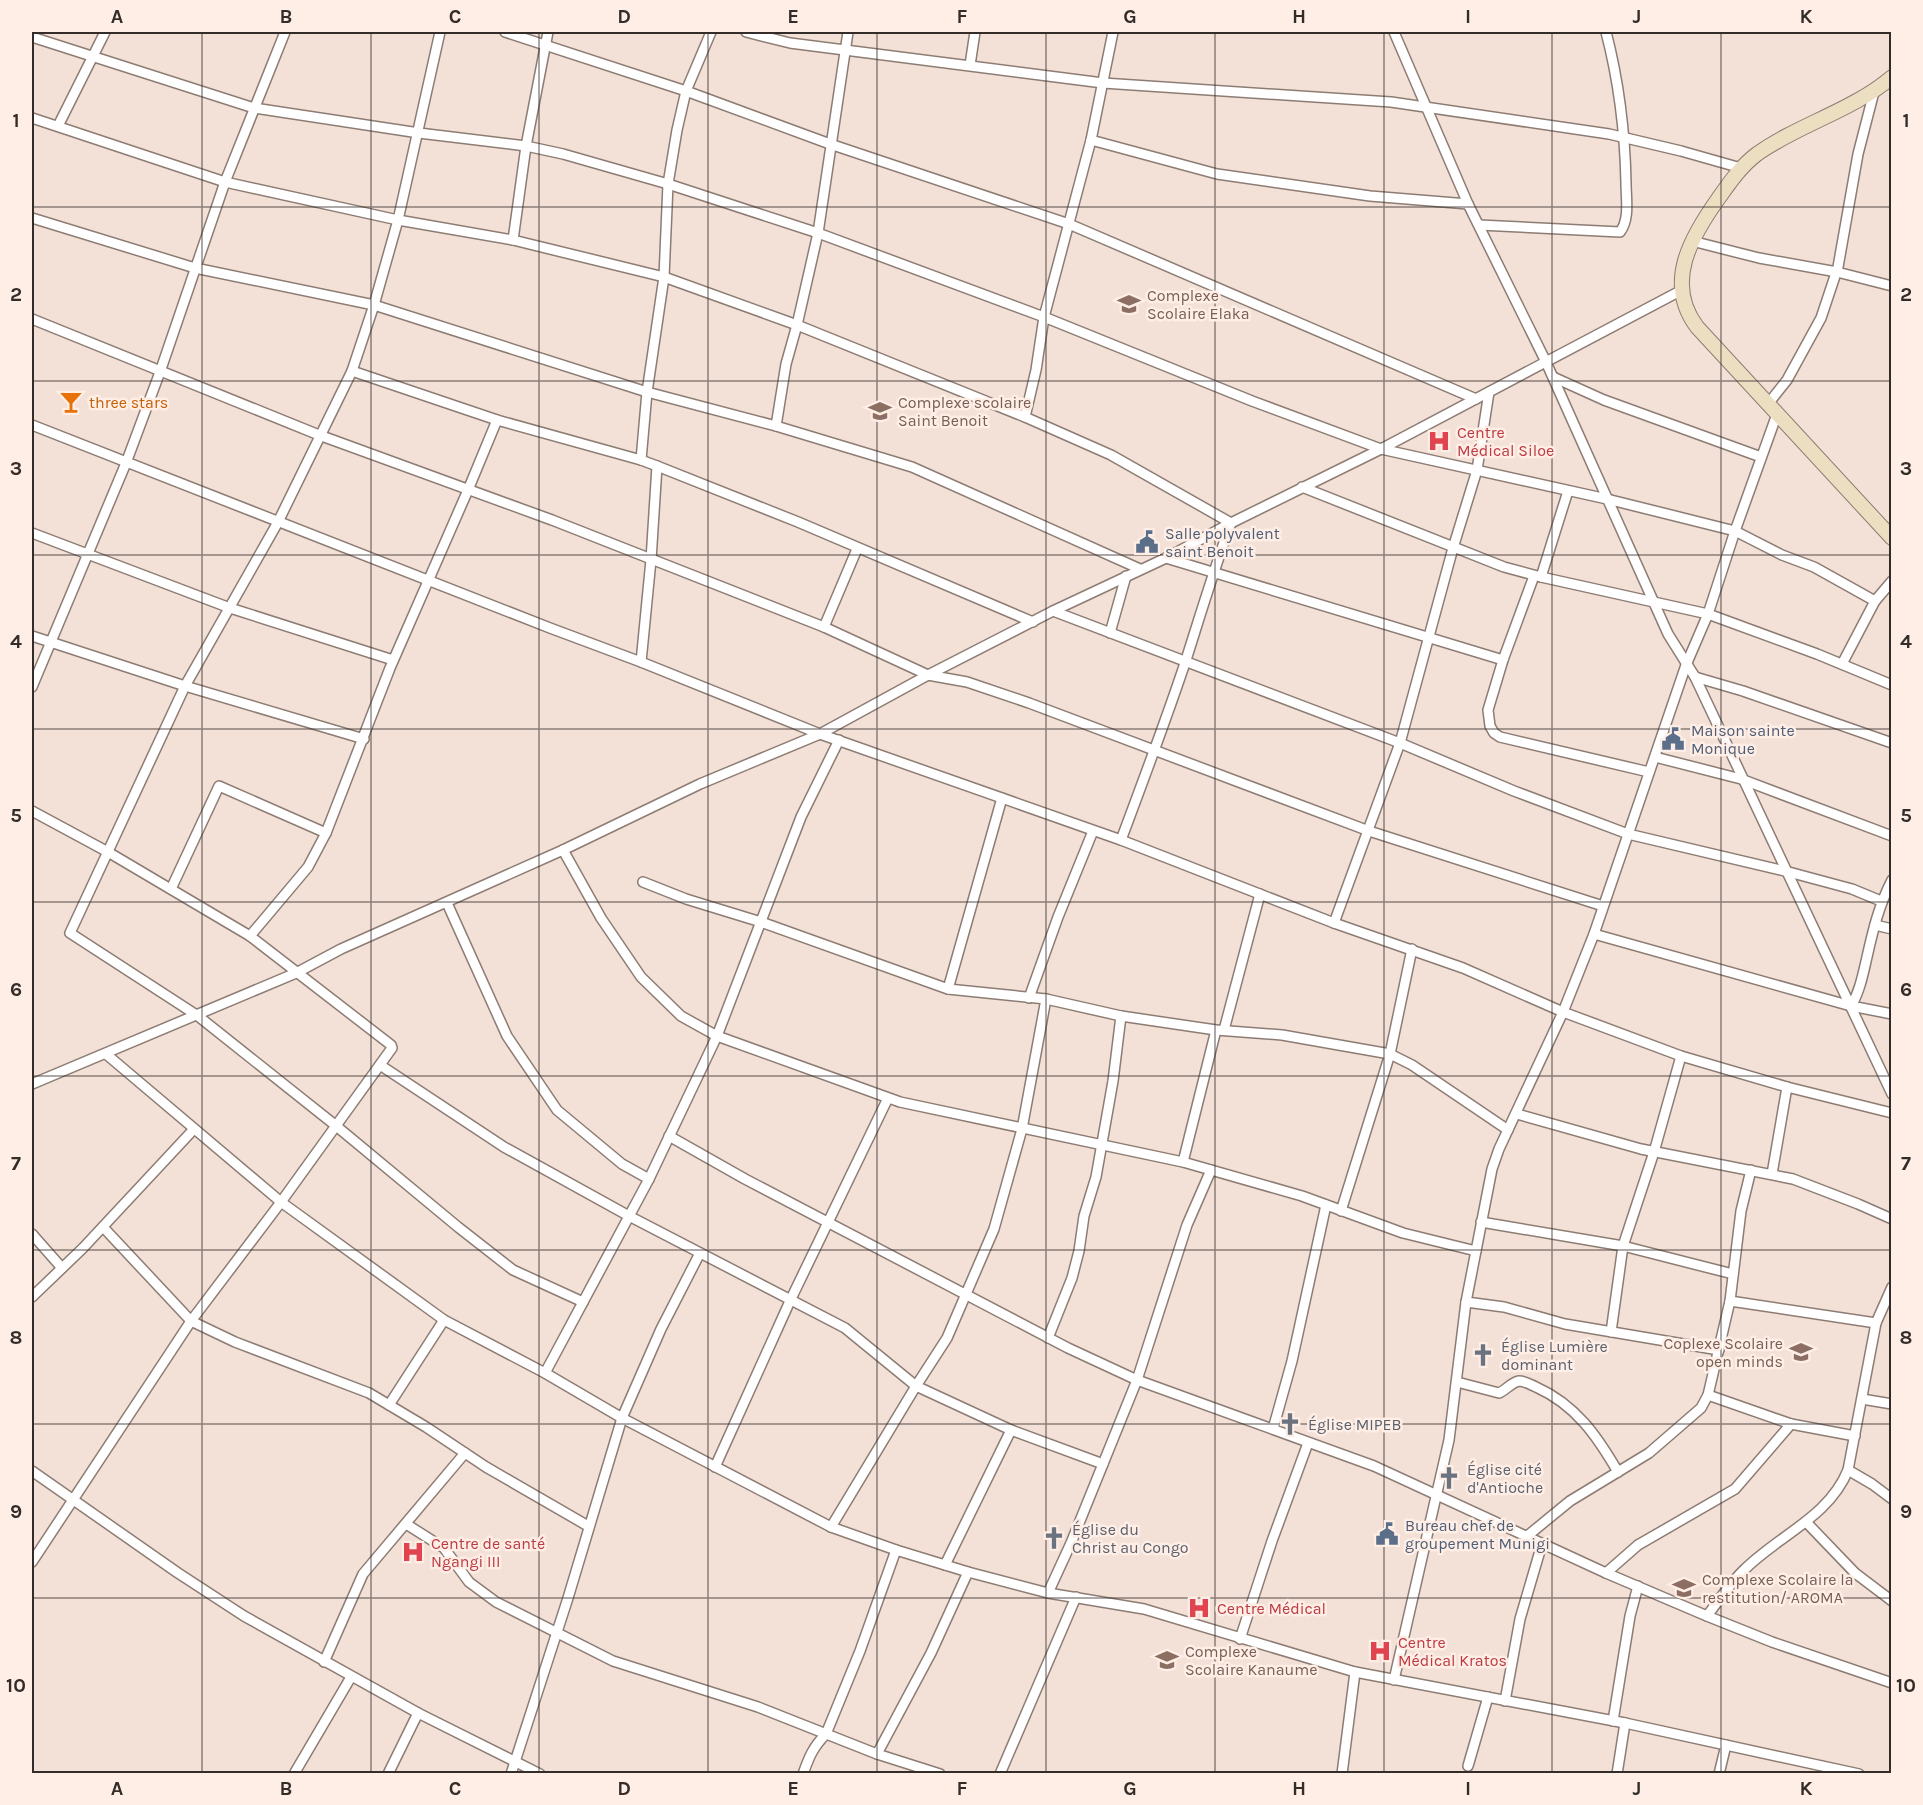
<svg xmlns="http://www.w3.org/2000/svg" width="1923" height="1805" font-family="Karla,sans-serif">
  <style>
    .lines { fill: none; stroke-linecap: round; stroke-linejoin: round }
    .street-casing { stroke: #8d7c73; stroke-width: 12 }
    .secondary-casing { stroke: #8d7c73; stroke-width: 16 }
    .street { stroke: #fff; stroke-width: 9 }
    .secondary { stroke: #ecdec0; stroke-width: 14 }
    .grid { fill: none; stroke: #342c29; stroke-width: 1.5; stroke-opacity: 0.55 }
    .labels { text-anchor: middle; stroke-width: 5; stroke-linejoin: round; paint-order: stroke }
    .education-label { font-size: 16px; fill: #785e54; stroke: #feeee6; text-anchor: start }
    .food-label { font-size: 16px; fill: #c56008; stroke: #feeee6; text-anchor: start }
    .health-label { font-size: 16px; fill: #be3a42; stroke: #feeee6; text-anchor: start }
    .service-label { font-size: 16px; fill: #4e5e75; stroke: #feeee6; text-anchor: start }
    .worship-label { font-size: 16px; fill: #5b616d; stroke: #feeee6; text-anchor: start }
    .neatline { fill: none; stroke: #342c29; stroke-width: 2 }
    .grid-label { font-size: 20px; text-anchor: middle; font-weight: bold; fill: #342c29 }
  </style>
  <rect width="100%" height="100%" fill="#f3e0d6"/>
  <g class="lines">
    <!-- street casing -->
    <g class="street-casing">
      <g id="street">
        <path d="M 440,32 L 398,220 L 374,305 L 352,371 L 278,522 L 185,686 L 70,933 L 198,1016 L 335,1125 L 458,1227 L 513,1270 L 583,1302"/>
        <path d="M 505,32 L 686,91 L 830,144 L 1069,224 L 1476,399"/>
        <path d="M 746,32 L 790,43 L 1103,83 L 1391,102 L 1609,134 L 1681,151 L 1741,168"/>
        <path d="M 1394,32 L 1468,204 L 1546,362 L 1668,634 L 1695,677 L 1892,1094"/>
        <path d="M 32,37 L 254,108 L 419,133 L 526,146 L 563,154 L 668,184 L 818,233 L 1044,317 L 1252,401 L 1381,449 L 1607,499 L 1735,531 L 1782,555 L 1814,567 L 1875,601"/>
        <path d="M 970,65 L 975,32"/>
        <path d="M 32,118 L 225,182 L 398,220 L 513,240 L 664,277 L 797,325 L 1025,417 L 1111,455 L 1231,523 C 1214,569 1200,616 1185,663 C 1165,723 1143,781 1121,840"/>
        <path d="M 58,126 L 105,32"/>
        <path d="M 1091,140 L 1217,174 L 1370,196 L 1468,204"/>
        <path d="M 32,218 L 195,268 L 374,305 L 647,392 L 776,426 L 912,467 L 1140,569"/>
        <path d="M 1479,225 L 1620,232 C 1630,219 1626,199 1626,183 C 1625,131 1619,82 1606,32"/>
        <path d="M 513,240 L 526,146 L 548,32"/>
        <path d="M 1692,241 L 1759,258 L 1837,272 L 1892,286"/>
        <path d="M 32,319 L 319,435 L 552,520 L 824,627 L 928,675 L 967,682 L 1029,703 L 1369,831 L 1603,906"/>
        <path d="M 352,371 L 497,420 L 641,460"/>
        <path d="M 1553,377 L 1604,400 L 1761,457"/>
        <path d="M 1768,404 L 1787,380 L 1821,318 L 1838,267 L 1858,154 L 1874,92"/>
        <path d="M 1025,417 L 1036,370 L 1044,317 L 1091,140 L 1113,32"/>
        <path d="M 32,425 L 550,628 L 641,662 L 820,734 L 1121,840 L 1334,923 L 1463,968 L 1563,1012 L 1681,1056 L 1787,1087 L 1892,1113"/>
        <path d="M 776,426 L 786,364 L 797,325 L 818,233 L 848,32"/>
        <path d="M 657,466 L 798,522 L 1033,622"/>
        <path d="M 1302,487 L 1504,567 L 1541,577 L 1708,614 L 1817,654 L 1892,685"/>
        <path d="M 32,533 L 230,608 L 393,660"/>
        <path d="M 1166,558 L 1503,660"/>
        <path d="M 1534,576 L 1503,660 L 1488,710 L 1490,726 L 1494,733 L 1500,737 L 1649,772"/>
        <path d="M 1541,577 L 1568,491"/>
        <path d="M 1053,611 L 1400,743 L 1514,791 L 1628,834 L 1785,871 L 1852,889 L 1881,901"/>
        <path d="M 824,627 L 857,549"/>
        <path d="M 1110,633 L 1126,576"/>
        <path d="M 32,636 L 185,686 L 364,739"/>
        <path d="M 641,662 L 651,560 L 657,466 L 641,460 L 647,392 L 664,277 L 668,184 L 677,130 L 686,91 L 711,32"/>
        <path d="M 1842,664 L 1875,601 L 1892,581"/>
        <path d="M 1695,677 L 1743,691 L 1892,743"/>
        <path d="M 32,687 L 126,463 L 160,372 L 225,182 L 285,32"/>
        <path d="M 1655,757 L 1741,779 L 1892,836"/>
        <path d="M 32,811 L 108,852 L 250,936 L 391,1045 L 392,1048 L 281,1202 L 191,1321 L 32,1562"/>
        <path d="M 563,850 L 601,918 L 641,977 L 681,1016 L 717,1036 L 900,1102 L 1183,1162 L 1302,1196 L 1403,1233 L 1476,1251"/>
        <path d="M 643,882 L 686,899 L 761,922 L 948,989 L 1046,999 L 1121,1016 L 1216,1030 L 1282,1035 L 1390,1054 L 1412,1065 L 1508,1130"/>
        <path d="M 171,889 L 219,786 L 326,833"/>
        <path d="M 447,903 L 507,1036 L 557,1110 L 622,1164 L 649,1179"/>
        <path d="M 1334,923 L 1400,743 L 1453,548 L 1477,470 L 1489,392"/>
        <path d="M 1875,925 L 1892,929"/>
        <path d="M 1594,934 L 1851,1006 L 1892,1014"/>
        <path d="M 250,936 L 308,867 L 326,833 L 390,668 L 468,490 L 497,420"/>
        <path d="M 948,989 L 1002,798"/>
        <path d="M 1029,998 L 1058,917 L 1093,831"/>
        <path d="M 1851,1006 C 1860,991 1863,974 1867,957 C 1873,930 1879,905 1892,880"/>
        <path d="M 1224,1030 L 1260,894"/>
        <path d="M 106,1054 L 281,1202 L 444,1320 L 545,1373 L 622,1418 L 831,1527 L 896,1550 L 968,1572 L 1048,1593 L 1144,1609 L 1355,1672"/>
        <path d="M 380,1065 L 504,1147 L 629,1216 L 845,1328 L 916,1386 L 1011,1430 L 1103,1464"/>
        <path d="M 32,1084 L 296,973 L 341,949 L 563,850 L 700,784 L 820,734 L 928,675 L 1053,611 L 1166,558 L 1231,523 L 1381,449 L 1682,290"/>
        <path d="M 1517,1114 L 1641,1149 L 1793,1179 L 1858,1204 L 1892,1219"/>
        <path d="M 669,1136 L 745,1179 L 1068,1348 L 1137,1380 L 1374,1466 L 1606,1573 L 1707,1616 L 1772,1642 L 1892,1683"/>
        <path d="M 1183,1162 L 1216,1030"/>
        <path d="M 1772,1174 L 1787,1087"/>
        <path d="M 1341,1211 L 1390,1054 L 1412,949"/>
        <path d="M 1481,1222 L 1623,1246 L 1733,1274"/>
        <path d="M 103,1227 L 191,1321 L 235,1342 L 369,1393 L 426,1427 L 486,1467 L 588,1526"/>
        <path d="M 32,1234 L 62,1268"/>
        <path d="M 32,1297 L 83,1248 L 194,1129"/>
        <path d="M 1730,1301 L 1876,1323"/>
        <path d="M 1466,1302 L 1504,1307 L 1565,1324 L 1719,1350"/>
        <path d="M 1611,1332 L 1623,1246 L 1654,1152 L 1681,1056"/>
        <path d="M 1048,1338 L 1072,1278 L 1079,1251 L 1084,1216 L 1096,1177 L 1113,1081 L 1121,1016"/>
        <path d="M 545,1373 L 649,1179 L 717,1036 L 801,817 L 839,740"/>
        <path d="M 1457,1382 L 1499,1393 C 1506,1390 1512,1382 1519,1381 C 1525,1381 1531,1385 1536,1387 C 1576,1405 1597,1436 1618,1472"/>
        <path d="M 1708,1395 L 1791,1424 L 1855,1436"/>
        <path d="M 1862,1399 L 1892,1404"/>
        <path d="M 389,1405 L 444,1320"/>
        <path d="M 1273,1429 L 1292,1361 L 1326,1205"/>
        <path d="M 715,1467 L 790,1301 L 888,1098"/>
        <path d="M 1848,1470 L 1872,1484 L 1892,1499"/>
        <path d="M 32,1471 L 178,1573 L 244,1616 L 418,1713 L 540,1774"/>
        <path d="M 1806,1522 L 1855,1573 L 1892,1601"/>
        <path d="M 406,1524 L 444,1548 L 469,1582 L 496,1602 L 613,1661 L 758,1707 L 877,1754 L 940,1774"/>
        <path d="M 831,1527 L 916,1386 L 947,1338 L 994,1229 L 1022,1129 L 1046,999"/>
        <path d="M 1526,1537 L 1570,1501 L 1649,1453 L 1701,1408 L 1708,1395 L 1730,1301 L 1741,1211 L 1751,1170"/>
        <path d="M 945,1565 L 1011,1430"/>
        <path d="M 1606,1573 L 1638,1545 L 1735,1489 L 1791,1424"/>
        <path d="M 1048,1593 L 1071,1543 L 1137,1380 L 1187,1225 L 1211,1170"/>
        <path d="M 1707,1616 C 1719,1600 1731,1582 1745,1569 C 1779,1535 1829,1517 1848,1470 L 1876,1323 L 1892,1287"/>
        <path d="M 1240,1639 L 1272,1541 L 1308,1443"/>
        <path d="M 324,1662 L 363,1574 L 465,1453"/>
        <path d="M 1394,1680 L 1449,1440 L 1466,1302 L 1492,1169 L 1499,1149 L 1563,1012 L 1594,934 L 1686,665 L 1708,614 L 1735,531 L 1777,414"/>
        <path d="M 1505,1701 L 1520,1619 L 1542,1544"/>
        <path d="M 1613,1721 L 1630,1616 L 1638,1586"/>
        <path d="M 877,1754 L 931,1653 L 968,1572"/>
        <path d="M 1468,1766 L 1488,1697"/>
        <path d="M 294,1774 L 351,1677"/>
        <path d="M 388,1774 L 418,1713"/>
        <path d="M 511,1774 L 568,1598 L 622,1418 L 661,1329 L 700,1253"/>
        <path d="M 803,1774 C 809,1757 813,1747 826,1734 L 860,1651 L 896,1550"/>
        <path d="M 1000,1774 L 1076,1597"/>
        <path d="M 1342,1774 L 1355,1672 L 1625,1723 L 1859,1774"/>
        <path d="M 1617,1774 L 1625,1723"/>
        <path d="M 1719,1774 L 1726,1745"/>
      </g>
    </g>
    <!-- secondary casing -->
    <g class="secondary-casing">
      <path id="secondary" d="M 1892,77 C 1852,111 1799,124 1757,154 C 1741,166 1730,182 1718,199 C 1691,237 1664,283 1697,327 L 1892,538"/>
    </g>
    <!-- street -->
    <use href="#street" class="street"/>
    <!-- secondary -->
    <use href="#secondary" class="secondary"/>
  </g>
  <!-- grid -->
  <path class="grid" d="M 202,32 L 202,1774M 371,32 L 371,1774M 539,32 L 539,1774M 708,32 L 708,1774M 877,32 L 877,1774M 1046,32 L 1046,1774M 1215,32 L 1215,1774M 1384,32 L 1384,1774M 1552,32 L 1552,1774M 1721,32 L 1721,1774M 32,207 L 1892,207M 32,381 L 1892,381M 32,555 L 1892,555M 32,729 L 1892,729M 32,902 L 1892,902M 32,1076 L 1892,1076M 32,1250 L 1892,1250M 32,1424 L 1892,1424M 32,1598 L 1892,1598"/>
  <!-- icons -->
  <defs>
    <g id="school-bare" transform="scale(1.8)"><path d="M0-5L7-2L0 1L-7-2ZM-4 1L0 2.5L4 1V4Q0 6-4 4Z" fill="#8d6e63" stroke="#feeee6" stroke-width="2.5" paint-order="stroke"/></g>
    <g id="bar-bare" transform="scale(1.8)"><path d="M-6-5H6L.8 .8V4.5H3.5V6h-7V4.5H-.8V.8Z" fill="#e8710a" stroke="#feeee6" stroke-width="2.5" paint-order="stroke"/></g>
    <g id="hospital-bare" transform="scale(1.8)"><path d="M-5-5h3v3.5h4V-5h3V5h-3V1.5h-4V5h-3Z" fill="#e0444e" stroke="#feeee6" stroke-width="2.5" paint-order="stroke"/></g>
    <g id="civic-bare" transform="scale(1.8)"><path d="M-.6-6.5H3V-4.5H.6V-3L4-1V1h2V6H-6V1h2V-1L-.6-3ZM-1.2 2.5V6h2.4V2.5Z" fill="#5c6f8a" stroke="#feeee6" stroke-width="2.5" paint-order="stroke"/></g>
    <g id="church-bare" transform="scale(1.8)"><path d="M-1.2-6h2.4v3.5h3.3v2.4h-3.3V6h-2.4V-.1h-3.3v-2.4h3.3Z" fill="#6b7280" stroke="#feeee6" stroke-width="2.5" paint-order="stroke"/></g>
  </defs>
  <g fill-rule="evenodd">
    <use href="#school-bare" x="1129" y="304"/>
    <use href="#bar-bare" x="71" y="402"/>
    <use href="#school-bare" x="880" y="411"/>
    <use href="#hospital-bare" x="1439" y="441"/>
    <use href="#civic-bare" x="1147" y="542"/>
    <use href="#civic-bare" x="1673" y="739"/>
    <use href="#school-bare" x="1801" y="1352"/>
    <use href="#church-bare" x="1483" y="1355"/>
    <use href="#church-bare" x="1290" y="1424"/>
    <use href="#church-bare" x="1449" y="1478"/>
    <use href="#civic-bare" x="1387" y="1534"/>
    <use href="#church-bare" x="1054" y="1538"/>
    <use href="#hospital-bare" x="413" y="1552"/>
    <use href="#school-bare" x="1684" y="1588"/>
    <use href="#hospital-bare" x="1199" y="1608"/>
    <use href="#hospital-bare" x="1380" y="1651"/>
    <use href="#school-bare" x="1167" y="1660"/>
  </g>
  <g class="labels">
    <!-- education labels -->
    <g class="education-label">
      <text x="1147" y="301">Complexe<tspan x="1147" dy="18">Scolaire Elaka</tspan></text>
      <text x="898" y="408">Complexe scolaire<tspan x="898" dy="18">Saint Benoit</tspan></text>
      <text x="1783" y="1349" text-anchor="end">Coplexe Scolaire<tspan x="1783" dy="18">open minds</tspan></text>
      <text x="1702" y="1585">Complexe Scolaire la<tspan x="1702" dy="18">restitution/ AROMA</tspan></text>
      <text x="1185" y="1657">Complexe<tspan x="1185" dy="18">Scolaire Kanaume</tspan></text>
    </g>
    <!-- food labels -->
    <g class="food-label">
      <text x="89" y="408">three stars</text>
    </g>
    <!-- health labels -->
    <g class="health-label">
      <text x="1457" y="438">Centre<tspan x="1457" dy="18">Médical Siloe</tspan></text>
      <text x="431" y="1549">Centre de santé<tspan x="431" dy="18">Ngangi III</tspan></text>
      <text x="1217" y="1614">Centre Médical</text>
      <text x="1398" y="1648">Centre<tspan x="1398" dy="18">Médical Kratos</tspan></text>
    </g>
    <!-- service labels -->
    <g class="service-label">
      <text x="1165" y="539">Salle polyvalent<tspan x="1165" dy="18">saint Benoit</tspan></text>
      <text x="1691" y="736">Maison sainte<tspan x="1691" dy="18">Monique</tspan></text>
      <text x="1405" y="1531">Bureau chef de<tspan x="1405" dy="18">groupement Munigi</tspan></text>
    </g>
    <!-- worship labels -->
    <g class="worship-label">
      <text x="1501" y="1352">Église Lumière<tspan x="1501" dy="18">dominant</tspan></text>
      <text x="1308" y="1430">Église MIPEB</text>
      <text x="1467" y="1475">Église cité<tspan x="1467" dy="18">d'Antioche</tspan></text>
      <text x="1072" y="1535">Église du<tspan x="1072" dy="18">Christ au Congo</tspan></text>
    </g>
  </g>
  <!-- border -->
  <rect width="1923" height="1805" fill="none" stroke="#feeee6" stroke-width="66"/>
  <rect x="33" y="33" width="1857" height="1739" class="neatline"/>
  <g class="grid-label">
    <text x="117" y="23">A</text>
    <text x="286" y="23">B</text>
    <text x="455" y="23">C</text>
    <text x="624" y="23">D</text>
    <text x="793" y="23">E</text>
    <text x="962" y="23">F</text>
    <text x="1130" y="23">G</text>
    <text x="1299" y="23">H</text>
    <text x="1468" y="23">I</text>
    <text x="1637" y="23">J</text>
    <text x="1806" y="23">K</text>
    <text x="16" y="127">1</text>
    <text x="1906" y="127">1</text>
    <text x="16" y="301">2</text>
    <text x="1906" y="301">2</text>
    <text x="16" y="475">3</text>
    <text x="1906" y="475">3</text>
    <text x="16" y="648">4</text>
    <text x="1906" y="648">4</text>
    <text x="16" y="822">5</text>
    <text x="1906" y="822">5</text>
    <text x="16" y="996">6</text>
    <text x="1906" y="996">6</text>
    <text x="16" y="1170">7</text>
    <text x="1906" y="1170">7</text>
    <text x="16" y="1344">8</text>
    <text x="1906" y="1344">8</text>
    <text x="16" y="1518">9</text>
    <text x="1906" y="1518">9</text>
    <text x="16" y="1692">10</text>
    <text x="1906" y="1692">10</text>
    <text x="117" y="1795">A</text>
    <text x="286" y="1795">B</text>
    <text x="455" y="1795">C</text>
    <text x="624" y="1795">D</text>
    <text x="793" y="1795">E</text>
    <text x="962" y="1795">F</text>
    <text x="1130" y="1795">G</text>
    <text x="1299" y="1795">H</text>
    <text x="1468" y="1795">I</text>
    <text x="1637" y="1795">J</text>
    <text x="1806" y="1795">K</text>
  </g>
</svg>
